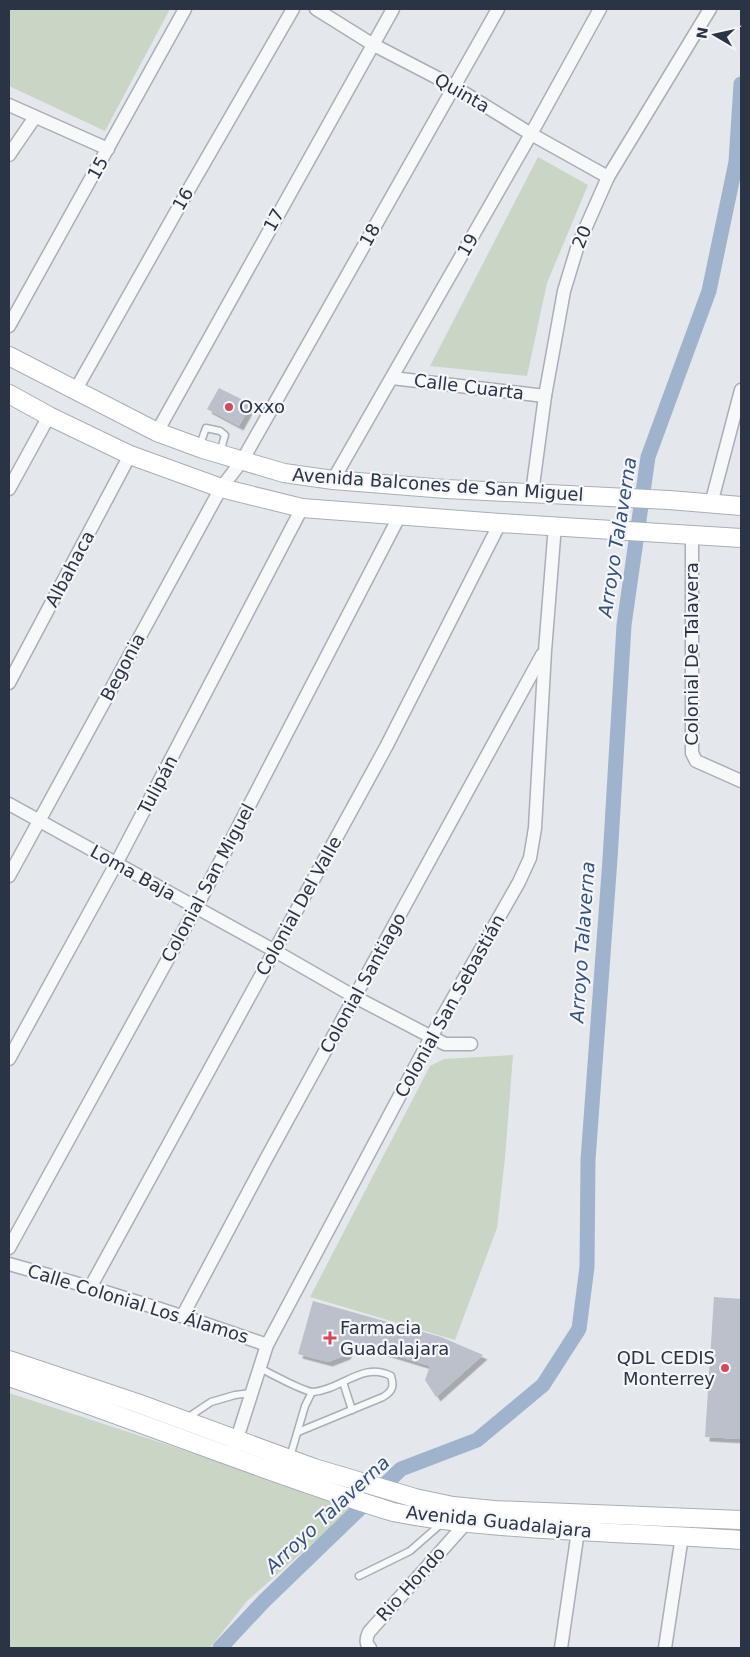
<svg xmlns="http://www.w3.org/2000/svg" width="750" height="1657" font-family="'DejaVu Sans',sans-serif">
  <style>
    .green { fill: #c9d6c5 }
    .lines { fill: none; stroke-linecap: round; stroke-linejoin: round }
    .canal { stroke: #9fb4cc; stroke-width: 15 }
    .building { fill: #bbc0ca; filter: url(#shadow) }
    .lane-casing { stroke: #a9aeb7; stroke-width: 9 }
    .street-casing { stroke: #a9aeb7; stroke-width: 15 }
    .secondary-casing { stroke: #a9aeb7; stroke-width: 20 }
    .lane { stroke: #f7f8fa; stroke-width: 6 }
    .street { stroke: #f7f8fa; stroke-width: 12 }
    .secondary { stroke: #fff; stroke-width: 18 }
    .poi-dot { fill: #d1495b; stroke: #f4f6f9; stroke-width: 2 }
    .labels { text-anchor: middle; stroke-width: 4.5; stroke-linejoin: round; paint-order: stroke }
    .street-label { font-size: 18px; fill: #2b3445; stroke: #f4f6f9 }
    .poi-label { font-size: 18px; fill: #2b3445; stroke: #f4f6f9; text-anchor: start }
    .water-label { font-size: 19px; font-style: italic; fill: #34527a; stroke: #f4f6f9 }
  </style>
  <defs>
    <filter id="shadow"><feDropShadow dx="4.5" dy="4.5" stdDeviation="0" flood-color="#0004"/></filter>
  </defs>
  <rect width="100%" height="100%" fill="#e4e7ec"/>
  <!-- green -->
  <g class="green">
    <path d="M 9,9 L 170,9 L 105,131 L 9,86 Z"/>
    <path d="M 538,157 L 588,185 L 547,283 L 527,376 L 430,366 Z"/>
    <path d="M 513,1055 L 505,1158 L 497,1228 L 455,1340 L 310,1297 L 430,1066 L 444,1059 Z"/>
    <path d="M 9,1393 L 355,1506 L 247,1601 L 210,1648 L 9,1648 Z"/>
  </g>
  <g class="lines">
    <!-- canal -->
    <path class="canal" d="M 220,1648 L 264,1601 L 401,1469 L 477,1440 L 543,1385 L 579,1329 L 587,1267 L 588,1160 L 610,859 L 624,625 L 648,457 L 709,291 L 736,162 L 741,84"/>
  </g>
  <!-- building -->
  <g class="building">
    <path d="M 219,388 L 251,404 L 239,426 L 207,409 Z"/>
    <path d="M 714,1297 L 741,1299 L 741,1439 L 705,1437 Z"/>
    <path d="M 313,1301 L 441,1337 L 483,1355 L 436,1397 L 425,1380 L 430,1366 L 351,1342 L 346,1355 L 328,1362 L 298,1354 Z"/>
  </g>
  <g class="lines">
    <!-- lane casing -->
    <g class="lane-casing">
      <g id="lane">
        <path d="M 199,447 L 206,428 L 220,431 L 225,435 L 220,453"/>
        <path d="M 260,1368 C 269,1373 305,1392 313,1392 C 341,1390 363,1361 391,1376 C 394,1386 393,1391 383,1397 L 298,1432"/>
        <path d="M 343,1382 L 352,1410"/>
        <path d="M 187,1418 L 211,1402 L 235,1395 L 251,1393"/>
        <path d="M 290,1457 L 305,1406 L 312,1392"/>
        <path d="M 359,1576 L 410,1551 L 442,1523"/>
      </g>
    </g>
    <!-- street casing -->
    <g class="street-casing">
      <g id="street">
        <path d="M 316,9 L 372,44 L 453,86 L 531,134 L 608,177"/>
        <path d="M 9,105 L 108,149"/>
        <path d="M 9,155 L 35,117"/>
        <path d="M 9,326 L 185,9"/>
        <path d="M 392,378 L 545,396"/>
        <path d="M 75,391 L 185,196 L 293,9"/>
        <path d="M 157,432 L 393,9"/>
        <path d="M 333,480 L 531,134 L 600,9"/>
        <path d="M 9,489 L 49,416"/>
        <path d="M 532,493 L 545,396 L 564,291 L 578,245 L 608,177 L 710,9"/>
        <path d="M 711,504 L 741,390"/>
        <path d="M 692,534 L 692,753 L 696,761 L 741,781"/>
        <path d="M 9,683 L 130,455"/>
        <path d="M 9,804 L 275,951 L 355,997 L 445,1044 L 471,1044"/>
        <path d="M 9,876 L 221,488 L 242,461 L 498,9"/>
        <path d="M 9,1059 L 116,864 L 302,508"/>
        <path d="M 9,1248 L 196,908 L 400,515"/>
        <path d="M 9,1264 C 96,1288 182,1315 267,1345"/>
        <path d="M 91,1286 L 386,747 L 500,523"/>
        <path d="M 183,1315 L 266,1159 L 542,655"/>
        <path d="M 234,1448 L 267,1345 L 431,1037 L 519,882 L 530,858 L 535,828 L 545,651 L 555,525"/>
        <path d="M 370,1648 C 365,1643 366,1638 369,1632 L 466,1523"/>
        <path d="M 561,1648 L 578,1531"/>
        <path d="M 665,1648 L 682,1536"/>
      </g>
    </g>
    <!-- secondary casing -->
    <g class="secondary-casing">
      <g id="secondary">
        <path d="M 9,356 L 157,432 L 203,449 L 284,473 L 333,480 L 446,489 L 669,500 L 741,506"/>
        <path d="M 9,394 L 49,416 L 130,455 L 221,488 L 302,508 L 500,523 L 741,538"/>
        <path d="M 9,1360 L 137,1403 L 314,1468 L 415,1498 L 453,1506 L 494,1510 L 741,1520"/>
        <path d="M 9,1377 C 137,1420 264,1472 393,1512 C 438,1521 483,1525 529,1528 C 600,1533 670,1535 741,1540"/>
      </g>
    </g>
    <!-- lane -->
    <use href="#lane" class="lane"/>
    <!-- street -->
    <use href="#street" class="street"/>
    <!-- secondary -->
    <use href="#secondary" class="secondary"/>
  </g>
  <!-- markers -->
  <g class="poi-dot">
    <circle cx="229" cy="407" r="5"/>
    <path d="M327.5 1330.5h5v5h5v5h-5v5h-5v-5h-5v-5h5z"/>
    <circle cx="725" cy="1368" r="5"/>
  </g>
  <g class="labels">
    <!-- street labels -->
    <g class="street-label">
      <text transform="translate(462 93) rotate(30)" y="6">Quinta</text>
      <text transform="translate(98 168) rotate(-61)" y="6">15</text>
      <text transform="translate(183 199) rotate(-60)" y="6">16</text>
      <text transform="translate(274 220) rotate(-61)" y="6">17</text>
      <text transform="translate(370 235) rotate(-61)" y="6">18</text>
      <text transform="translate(582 237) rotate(-68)" y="6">20</text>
      <text transform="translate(468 245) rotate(-60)" y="6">19</text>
      <text transform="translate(469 387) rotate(7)" y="6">Calle Cuarta</text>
      <text transform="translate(438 485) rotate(4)" y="6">Avenida Balcones de San Miguel</text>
      <text transform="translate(70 569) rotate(-62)" y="6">Albahaca</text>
      <text transform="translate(692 654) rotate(-90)" y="6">Colonial De Talavera</text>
      <text transform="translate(123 667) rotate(-62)" y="6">Begonia</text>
      <text transform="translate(158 785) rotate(-62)" y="6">Tulipán</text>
      <text transform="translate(133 873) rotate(29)" y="6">Loma Baja</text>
      <text transform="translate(208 883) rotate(-62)" y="6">Colonial San Miguel</text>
      <text transform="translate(299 906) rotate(-61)" y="6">Colonial Del Valle</text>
      <text transform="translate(363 983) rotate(-61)" y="6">Colonial Santiago</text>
      <text transform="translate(450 1006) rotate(-61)" y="6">Colonial San Sebastián</text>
      <text transform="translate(138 1304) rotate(17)" y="6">Calle Colonial Los Álamos</text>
      <text transform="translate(499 1522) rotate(6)" y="6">Avenida Guadalajara</text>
      <text transform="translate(411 1584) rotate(-48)" y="6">Rio Hondo</text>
    </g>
    <!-- poi labels -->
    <g class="poi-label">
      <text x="239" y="413">Oxxo</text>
      <text x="340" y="1334">Farmacia<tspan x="340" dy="21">Guadalajara</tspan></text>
      <text x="715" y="1364" text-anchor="end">QDL CEDIS<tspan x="715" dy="21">Monterrey</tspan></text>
    </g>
    <!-- water labels -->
    <g class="water-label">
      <text transform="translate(617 537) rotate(-81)" y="7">Arroyo Talaverna</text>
      <text transform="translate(582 942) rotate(-86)" y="7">Arroyo Talaverna</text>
      <text transform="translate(327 1514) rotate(-43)" y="7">Arroyo Talaverna</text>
    </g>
  </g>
  <!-- border -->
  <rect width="750" height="1657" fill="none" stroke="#2b3445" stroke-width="20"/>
  <!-- north arrow -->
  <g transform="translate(715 35) rotate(279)" stroke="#f4f6f9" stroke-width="4" paint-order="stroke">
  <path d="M0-4L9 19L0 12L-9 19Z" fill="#2b3445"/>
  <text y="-8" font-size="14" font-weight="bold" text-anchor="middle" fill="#2b3445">N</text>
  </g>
</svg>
